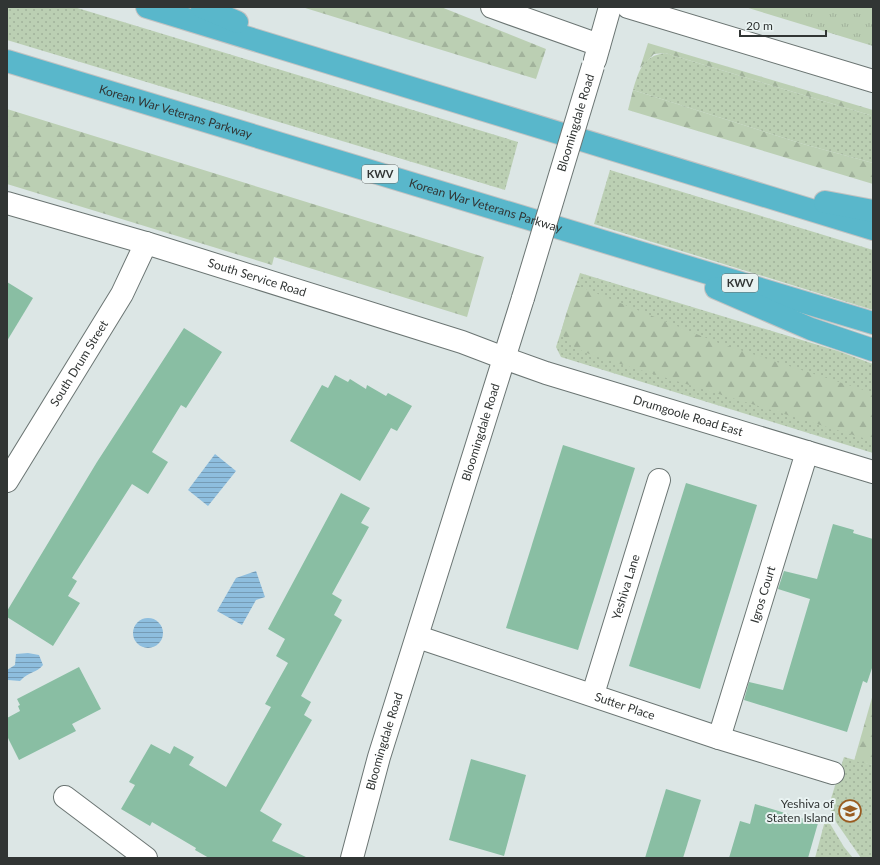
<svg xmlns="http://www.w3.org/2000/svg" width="880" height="865" font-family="Lato,sans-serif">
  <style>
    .grass { fill: url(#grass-dots) }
    .forest { fill: url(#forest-firs) }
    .park { fill: url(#park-tufts) }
    .water { fill: url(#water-rules) }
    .building { fill: #89bea3 }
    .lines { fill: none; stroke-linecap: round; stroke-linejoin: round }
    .minor-casing { stroke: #6b7573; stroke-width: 24 }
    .tertiary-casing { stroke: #6b7573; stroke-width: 24 }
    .motorway-casing { stroke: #c1c2c2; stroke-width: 24 }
    .minor { stroke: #fff; stroke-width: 22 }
    .tertiary { stroke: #fff; stroke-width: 22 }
    .motorway { stroke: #59b7cb; stroke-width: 22 }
    .tertiary-bridge-casing { stroke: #6b7573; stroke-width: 24; stroke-linecap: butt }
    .tertiary-bridge { stroke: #fff; stroke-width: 22 }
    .labels { text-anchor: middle; stroke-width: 4; stroke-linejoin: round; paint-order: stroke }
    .shield { fill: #e9f3f2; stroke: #686e6d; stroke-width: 1 }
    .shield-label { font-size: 11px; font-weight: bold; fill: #313534 }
    .street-label { font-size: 12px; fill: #313534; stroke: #e9f3f2 }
    .poi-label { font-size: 12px; fill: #313534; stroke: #e9f3f2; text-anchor: end }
  </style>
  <defs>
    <pattern id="grass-dots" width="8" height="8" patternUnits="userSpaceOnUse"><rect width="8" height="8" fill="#bbcfb3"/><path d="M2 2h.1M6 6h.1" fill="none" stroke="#a1b29b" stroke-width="1.8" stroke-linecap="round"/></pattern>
    <pattern id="forest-firs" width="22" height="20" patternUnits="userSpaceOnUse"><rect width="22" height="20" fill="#bbcfb3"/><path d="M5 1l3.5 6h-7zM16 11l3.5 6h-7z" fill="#a1b29b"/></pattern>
    <pattern id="park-tufts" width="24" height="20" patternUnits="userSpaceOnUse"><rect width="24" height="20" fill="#bbcfb3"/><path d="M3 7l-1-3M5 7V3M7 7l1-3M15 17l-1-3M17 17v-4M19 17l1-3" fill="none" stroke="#a1b29b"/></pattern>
    <pattern id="water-rules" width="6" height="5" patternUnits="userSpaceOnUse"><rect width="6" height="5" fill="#8ebede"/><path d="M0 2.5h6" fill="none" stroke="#759bb5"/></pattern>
  </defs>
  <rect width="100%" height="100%" fill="#dce6e5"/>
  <!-- grass -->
  <g class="grass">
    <path d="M 7,7 L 74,7 L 518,142 L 505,190 L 7,40 Z"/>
    <path d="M 665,53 L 873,116 L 873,163 L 803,144 L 633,90 C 639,70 643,56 665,53 Z"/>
    <path d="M 610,170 L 873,250 L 873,310 L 594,224 Z"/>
    <path d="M 580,273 L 838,351 L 873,364 L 873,453 L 561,357 L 556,347 Z"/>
    <path d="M 844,757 L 873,765 L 873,858 L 861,858 L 836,822 L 829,805 Z"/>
    <path d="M 826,817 L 844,847 L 853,858 L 815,858 Z"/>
  </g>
  <!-- forest -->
  <g class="forest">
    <path d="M 302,7 L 441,7 L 546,49 L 536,79 Z"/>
    <path d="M 648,43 L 873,110 L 873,116 L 665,53 L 654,54 L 640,68 Z"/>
    <path d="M 633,90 L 803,144 L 873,163 L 873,184 L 628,110 Z"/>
    <path d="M 7,109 L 484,257 L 467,317 L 274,257 L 272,265 L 7,184 Z"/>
    <path d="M 576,285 L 721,344 L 873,393 L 873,441 L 604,359 C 592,355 562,346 562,330 C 562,326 573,293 576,285 Z"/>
    <path d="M 873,694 L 873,765 L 854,761 Z"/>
  </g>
  <!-- park -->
  <path class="park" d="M 745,7 L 873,7 L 873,46 Z"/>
  <!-- water -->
  <g class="water">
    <path d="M 215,454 L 236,471 L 208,506 L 188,490 Z"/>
    <path d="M 256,571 L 265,597 L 256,600 L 242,625 L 217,611 L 236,578 Z"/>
    <circle cx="148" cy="633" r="15"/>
    <path d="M 28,653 L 39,655 L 43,665 C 37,673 29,671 20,681 L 8,680 L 7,670 L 15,665 L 16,654 Z"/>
  </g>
  <!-- building -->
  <g class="building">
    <path d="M 7,282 L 33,298 L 7,341 Z"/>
    <path d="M 184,328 L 222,352 L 186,408 L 181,405 L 152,452 L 168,462 L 148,494 L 132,484 L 72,578 L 77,581 L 68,596 L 80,603 L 53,646 L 7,617 L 7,611 L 97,462 Z"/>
    <path d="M 335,375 L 348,382 L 350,379 L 366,389 L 367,385 L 386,396 L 388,393 L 412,406 L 397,431 L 391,428 L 360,481 L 290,441 L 322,385 L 328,388 Z"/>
    <path d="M 563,445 L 635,468 L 578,650 L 506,628 Z"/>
    <path d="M 686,483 L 757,505 L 700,689 L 629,666 Z"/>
    <path d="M 341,493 L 370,508 L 361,523 L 369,527 L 332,594 L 342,600 L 334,615 L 342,620 L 301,696 L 311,702 L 304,715 L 312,720 L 260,811 L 282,824 L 272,841 L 308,858 L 209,858 L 195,850 L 196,848 L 152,822 L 150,826 L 121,809 L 135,785 L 129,782 L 151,744 L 170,754 L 174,746 L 194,757 L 189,765 L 226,787 L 271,707 L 265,704 L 288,663 L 276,656 L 285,639 L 268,629 Z"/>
    <path d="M 833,524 L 854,530 L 853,533 L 873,539 L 873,665 L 867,683 L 863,681 L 847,732 L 744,700 L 749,682 L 783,690 L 810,599 L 778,589 L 784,571 L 817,579 Z"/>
    <path d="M 79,667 L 101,709 L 72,724 L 76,731 L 19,760 L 7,736 L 7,718 L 20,711 L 18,706 L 20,705 L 17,699 Z"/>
    <path d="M 471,759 L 526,775 L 504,856 L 449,840 Z"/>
    <path d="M 666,789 L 701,800 L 683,858 L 645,858 Z"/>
    <path d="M 755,804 L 818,823 L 808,858 L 729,858 L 740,821 L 750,824 Z"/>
  </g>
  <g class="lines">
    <!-- minor casing -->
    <g class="minor-casing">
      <g id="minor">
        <path id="s1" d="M 7,203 L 146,243 L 462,342 L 504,358"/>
        <path id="s2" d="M 7,481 L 122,294 L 146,243"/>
        <path id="s3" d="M 418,637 L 719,738 L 833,773"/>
        <path id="s4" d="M 593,694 L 659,480"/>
        <path id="s5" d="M 719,738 L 807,452"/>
        <path d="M 65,797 L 146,858"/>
      </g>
    </g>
    <!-- tertiary casing -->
    <g class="tertiary-casing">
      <g id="tertiary">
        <path d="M 492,7 L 599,45"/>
        <path d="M 628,7 L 873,81"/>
        <path d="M 595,60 L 610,7"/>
        <path id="s6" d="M 504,358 L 546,373 L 873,472"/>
        <path id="s7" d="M 352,858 L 379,757 L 523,298"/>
      </g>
    </g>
    <!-- motorway casing -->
    <g class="motorway-casing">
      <g id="motorway">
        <path d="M 147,7 L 873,229"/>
        <path d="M 202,7 L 237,22"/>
        <path id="s8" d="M 7,61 L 873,323"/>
        <path d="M 825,202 L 873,211"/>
        <path d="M 716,288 L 811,329 L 873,350"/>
      </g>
    </g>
    <!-- minor -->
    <use href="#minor" class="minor"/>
    <!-- tertiary -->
    <use href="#tertiary" class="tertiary"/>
    <!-- motorway -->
    <use href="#motorway" class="motorway"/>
    <!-- tertiary-bridge casing -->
    <g class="tertiary-bridge-casing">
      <g id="tertiary-bridge">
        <path id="s9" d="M 523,298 L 593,66"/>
      </g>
    </g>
    <!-- tertiary-bridge -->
    <use href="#tertiary-bridge" class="tertiary-bridge"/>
  </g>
  <!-- icons -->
  <defs>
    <g id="school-ring" transform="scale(1.15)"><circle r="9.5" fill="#e9f3f2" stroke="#995b20" stroke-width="1.5"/><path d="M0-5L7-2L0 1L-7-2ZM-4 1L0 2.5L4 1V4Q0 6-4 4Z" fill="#995b20"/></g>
  </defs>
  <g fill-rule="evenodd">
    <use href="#school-ring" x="850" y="811"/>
  </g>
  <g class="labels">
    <!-- shield labels -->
    <g class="shield">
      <rect x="362" y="165" width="36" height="18" rx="3"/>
      <rect x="722" y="274" width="36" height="18" rx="3"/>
    </g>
    <g class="shield-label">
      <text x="380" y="178">KWV</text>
      <text x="740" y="287">KWV</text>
    </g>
    <!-- street labels -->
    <g class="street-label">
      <text dy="4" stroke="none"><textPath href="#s8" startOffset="176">Korean War Veterans Parkway</textPath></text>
      <text dy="4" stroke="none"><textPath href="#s9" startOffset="183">Bloomingdale Road</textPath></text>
      <text dy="4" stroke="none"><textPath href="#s8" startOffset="500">Korean War Veterans Parkway</textPath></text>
      <text dy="4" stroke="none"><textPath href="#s1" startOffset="261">South Service Road</textPath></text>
      <text dy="4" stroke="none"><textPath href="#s2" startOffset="138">South Drum Street</textPath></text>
      <text dy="4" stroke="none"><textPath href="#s6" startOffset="193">Drumgoole Road East</textPath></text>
      <text dy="4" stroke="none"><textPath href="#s7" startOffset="445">Bloomingdale Road</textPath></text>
      <text dy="4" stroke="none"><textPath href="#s4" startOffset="112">Yeshiva Lane</textPath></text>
      <text dy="4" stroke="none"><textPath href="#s5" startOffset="150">Igros Court</textPath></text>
      <text dy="4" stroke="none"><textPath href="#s3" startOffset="218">Sutter Place</textPath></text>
      <text dy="4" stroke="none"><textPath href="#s7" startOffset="121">Bloomingdale Road</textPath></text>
    </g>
    <!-- poi labels -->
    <g class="poi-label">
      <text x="834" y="808">Yeshiva of<tspan x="834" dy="14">Staten Island</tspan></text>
    </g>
  </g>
  <!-- border -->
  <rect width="880" height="865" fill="none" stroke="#313534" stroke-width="16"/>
  <!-- scale -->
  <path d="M740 30v6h86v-6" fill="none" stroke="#313534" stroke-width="2"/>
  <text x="746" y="30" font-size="12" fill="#313534" stroke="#e9f3f2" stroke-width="3" paint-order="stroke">20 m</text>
</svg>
